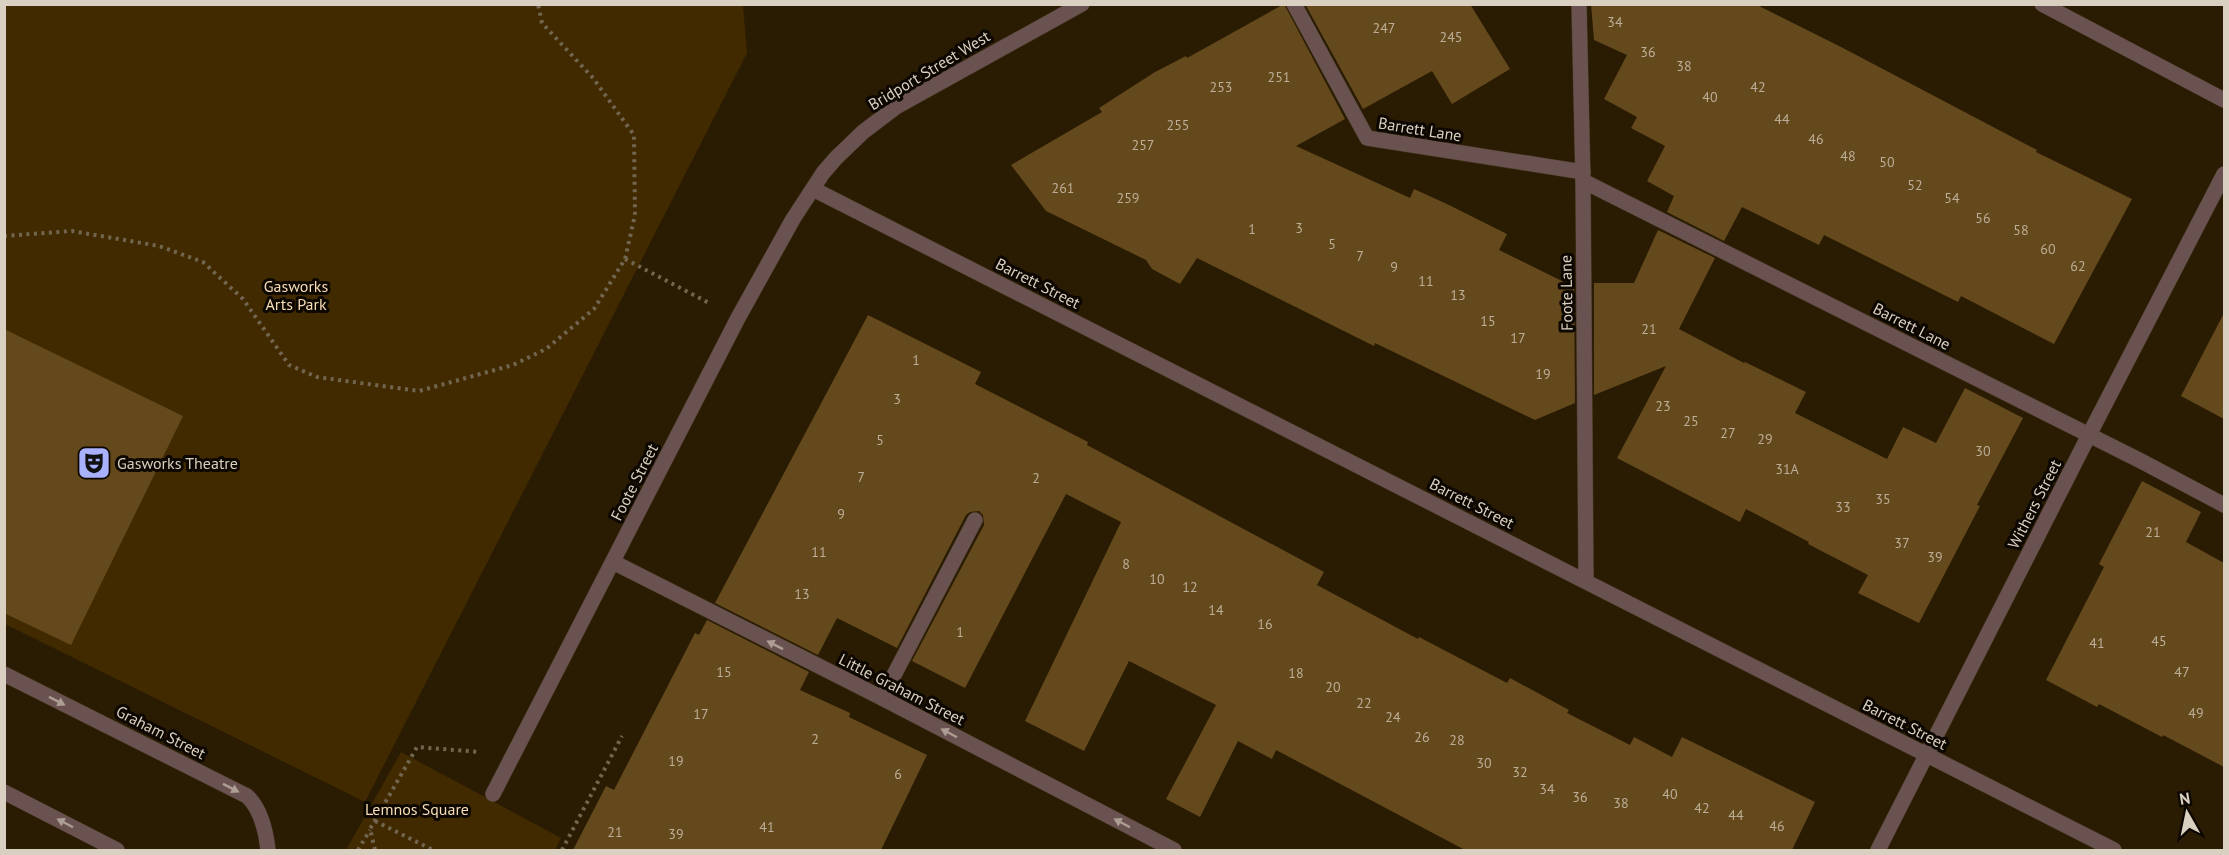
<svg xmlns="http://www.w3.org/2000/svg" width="2229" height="855" font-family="'PT Sans',sans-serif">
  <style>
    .green { fill: #412a00 }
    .building { fill: #64491c }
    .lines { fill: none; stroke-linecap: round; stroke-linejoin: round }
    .minor-casing { stroke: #463821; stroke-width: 16 }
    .path { stroke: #726651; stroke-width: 4; stroke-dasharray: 3 4.5; stroke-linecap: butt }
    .minor { stroke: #6a5250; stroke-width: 15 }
    .oneway { fill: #ad9e94 }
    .labels { text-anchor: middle; stroke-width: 6; stroke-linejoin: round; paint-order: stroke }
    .number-label { font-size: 14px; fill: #bcae98 }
    .street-label { font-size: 16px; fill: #d9d0c1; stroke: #0d0701 }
    .park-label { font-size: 16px; fill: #f8ddb5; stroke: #0d0701 }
    .poi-label { font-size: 16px; fill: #d9d0c1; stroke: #0d0701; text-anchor: start }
  </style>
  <rect width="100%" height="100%" fill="#2a1b03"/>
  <!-- green -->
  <g class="green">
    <path d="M 4,5 L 743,5 L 747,53 L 365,802 L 5,624 Z"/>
    <path d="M 401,752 L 561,838 L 555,850 L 346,850 Z"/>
  </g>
  <!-- building -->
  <g class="building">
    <path d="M 1284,4 L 1345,119 L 1296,146 L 1410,198 L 1414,189 L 1449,205 L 1507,234 L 1499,250 L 1566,283 L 1574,283 L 1575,403 L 1535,420 L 1375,343 L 1374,346 L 1197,258 L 1180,284 L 1152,269 L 1146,260 L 1046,211 L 1011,165 L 1102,112 L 1099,108 L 1155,72 L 1186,56 L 1187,58 Z"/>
    <path d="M 1305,4 L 1470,4 L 1510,69 L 1452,104 L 1432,71 L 1363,109 Z"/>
    <path d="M 1591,4 L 1755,4 L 1843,48 L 2037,150 L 2036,152 L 2132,199 L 2054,344 L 1961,296 L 1958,302 L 1824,235 L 1819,245 L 1742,207 L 1724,241 L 1667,212 L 1674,196 L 1647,181 L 1665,146 L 1631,128 L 1637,117 L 1604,99 L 1627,55 L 1594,40 Z"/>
    <path d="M 1658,230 L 1715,258 L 1679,329 L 1744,363 L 1745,362 L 1806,392 L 1795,413 L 1887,459 L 1903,427 L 1936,443 L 1965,388 L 2023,418 L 1977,505 L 1980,506 L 1919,623 L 1858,593 L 1868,575 L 1808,544 L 1809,542 L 1746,509 L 1740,522 L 1617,458 L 1666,366 L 1594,395 L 1594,283 L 1634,283 Z"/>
    <path d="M 2224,313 L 2224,419 L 2181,396 Z"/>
    <path d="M 868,315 L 981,372 L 975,384 L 1088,442 L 1087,445 L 1324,572 L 1317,585 L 1418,639 L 1419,637 L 1507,683 L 1510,678 L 1569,710 L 1567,713 L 1630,745 L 1634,737 L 1672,757 L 1682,737 L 1815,802 L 1792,850 L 1465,850 L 1276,750 L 1272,759 L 1238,741 L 1200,817 L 1166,799 L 1216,705 L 1129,661 L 1084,751 L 1025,721 L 1121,522 L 1066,494 L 965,688 L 912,661 L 984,525 L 983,515 L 979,511 L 970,512 L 966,515 L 897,648 L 837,618 L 818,655 L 715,603 Z"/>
    <path d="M 4,329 L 183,416 L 71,645 L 4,613 Z"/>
    <path d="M 2142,481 L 2201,512 L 2186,542 L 2224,563 L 2224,767 L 2163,735 L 2162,737 L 2099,704 L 2097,707 L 2046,680 L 2104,567 L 2099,564 Z"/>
    <path d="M 707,620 L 809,672 L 800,690 L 850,713 L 849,717 L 927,755 L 881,850 L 573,850 L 606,786 L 614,790 L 695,633 L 699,635 Z"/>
  </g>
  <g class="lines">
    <!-- minor casing -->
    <g class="minor-casing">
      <g id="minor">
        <path d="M 1294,4 L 1367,138 L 1583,172"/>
        <path d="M 1579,4 L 1583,181 L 1586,581"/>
        <path d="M 2042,4 L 2224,100"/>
        <path d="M 1583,181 L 2141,461 L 2224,505"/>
        <path d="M 813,189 L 2114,850"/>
        <path d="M 613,562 L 882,698 L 1174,850"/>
        <path d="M 4,674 L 247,796 C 261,809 266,832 268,850"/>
        <path d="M 882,698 L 975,520"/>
        <path d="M 4,792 L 117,850"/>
        <path d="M 493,794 L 738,318 L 793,219 L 823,173 L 836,158 L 863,132 L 896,107 L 1082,4"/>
        <path d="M 1878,850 L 2089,435 L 2224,174"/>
      </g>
    </g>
    <!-- path -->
    <g class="path">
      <path d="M 4,236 L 72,231 L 159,246 L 203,262 L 243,299 L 289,365 L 317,377 L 419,391 L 513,365 L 546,349 L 594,309 L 625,259 L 635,215 L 634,135 L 593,78 L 542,23 L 538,4"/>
      <path d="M 625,259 L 711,304"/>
      <path d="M 375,821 L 433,850"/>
      <path d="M 358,850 L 370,830"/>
      <path d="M 375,850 L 370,829 L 417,747 L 480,752"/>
      <path d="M 562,850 L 622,736"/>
    </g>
    <!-- minor -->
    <use href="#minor" class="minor"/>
  </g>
  <!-- one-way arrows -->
  <defs><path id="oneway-solid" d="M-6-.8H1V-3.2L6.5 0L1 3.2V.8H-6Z" transform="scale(1.5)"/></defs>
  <g class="oneway">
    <use href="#oneway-solid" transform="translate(775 645) rotate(-153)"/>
    <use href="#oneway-solid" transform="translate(57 701) rotate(27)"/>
    <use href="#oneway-solid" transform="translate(949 733) rotate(-152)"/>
    <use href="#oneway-solid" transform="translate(231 788) rotate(27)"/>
    <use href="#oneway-solid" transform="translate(65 823) rotate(-152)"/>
    <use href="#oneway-solid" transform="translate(1122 823) rotate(-152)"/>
  </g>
  <!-- icons -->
  <defs>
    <g id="theatre-square" transform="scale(1.725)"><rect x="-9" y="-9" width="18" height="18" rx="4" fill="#a9b0fc" stroke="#0d0701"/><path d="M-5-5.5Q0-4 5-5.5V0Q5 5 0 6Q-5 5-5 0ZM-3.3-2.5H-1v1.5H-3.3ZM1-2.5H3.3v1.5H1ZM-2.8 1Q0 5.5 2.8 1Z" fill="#111"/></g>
  </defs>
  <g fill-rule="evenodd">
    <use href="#theatre-square" x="94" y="463"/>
  </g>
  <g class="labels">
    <!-- number labels -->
    <g class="number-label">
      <text x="1615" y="27">34</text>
      <text x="1384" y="33">247</text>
      <text x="1451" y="42">245</text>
      <text x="1648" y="57">36</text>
      <text x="1684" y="71">38</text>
      <text x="1279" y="82">251</text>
      <text x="1221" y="92">253</text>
      <text x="1758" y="92">42</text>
      <text x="1710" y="102">40</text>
      <text x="1782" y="124">44</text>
      <text x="1178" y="130">255</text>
      <text x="1816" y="144">46</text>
      <text x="1143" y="150">257</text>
      <text x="1848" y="161">48</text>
      <text x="1887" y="167">50</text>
      <text x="1915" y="190">52</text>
      <text x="1063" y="193">261</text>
      <text x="1128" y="203">259</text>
      <text x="1952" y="203">54</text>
      <text x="1983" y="223">56</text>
      <text x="1299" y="233">3</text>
      <text x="1252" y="234">1</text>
      <text x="2021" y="235">58</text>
      <text x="1332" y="249">5</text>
      <text x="2048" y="254">60</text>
      <text x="1360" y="261">7</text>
      <text x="2078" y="271">62</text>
      <text x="1394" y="272">9</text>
      <text x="1426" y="286">11</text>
      <text x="1458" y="300">13</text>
      <text x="1488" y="326">15</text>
      <text x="1649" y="334">21</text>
      <text x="1518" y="343">17</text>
      <text x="916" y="365">1</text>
      <text x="1543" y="379">19</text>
      <text x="897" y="404">3</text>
      <text x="1663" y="411">23</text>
      <text x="1691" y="426">25</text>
      <text x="1728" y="438">27</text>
      <text x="1765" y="444">29</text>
      <text x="880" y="445">5</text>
      <text x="1983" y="456">30</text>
      <text x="1787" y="474">31A</text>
      <text x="861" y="482">7</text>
      <text x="1036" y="483">2</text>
      <text x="1883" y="504">35</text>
      <text x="1843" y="512">33</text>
      <text x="841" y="519">9</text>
      <text x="2153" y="537">21</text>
      <text x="1902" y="548">37</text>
      <text x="819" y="557">11</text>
      <text x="1935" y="562">39</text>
      <text x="1126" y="569">8</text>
      <text x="1157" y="584">10</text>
      <text x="1190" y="592">12</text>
      <text x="802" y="599">13</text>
      <text x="1216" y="615">14</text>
      <text x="1265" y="629">16</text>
      <text x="960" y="637">1</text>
      <text x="2159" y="646">45</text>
      <text x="2097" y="648">41</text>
      <text x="724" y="677">15</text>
      <text x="2182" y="677">47</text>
      <text x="1296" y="678">18</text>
      <text x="1333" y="692">20</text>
      <text x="1364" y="708">22</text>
      <text x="2196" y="718">49</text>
      <text x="701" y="719">17</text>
      <text x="1393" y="722">24</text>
      <text x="1422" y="742">26</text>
      <text x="815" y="744">2</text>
      <text x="1457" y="745">28</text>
      <text x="676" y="766">19</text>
      <text x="1484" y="768">30</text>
      <text x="1520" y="777">32</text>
      <text x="898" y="779">6</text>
      <text x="1547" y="794">34</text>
      <text x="1670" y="799">40</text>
      <text x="1580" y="802">36</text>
      <text x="1621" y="808">38</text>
      <text x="1702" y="813">42</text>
      <text x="1736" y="820">44</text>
      <text x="1777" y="831">46</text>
      <text x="767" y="832">41</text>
      <text x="615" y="837">21</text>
      <text x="676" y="839">39</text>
    </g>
    <!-- street labels -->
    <g class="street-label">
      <text transform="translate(929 70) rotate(-31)" y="6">Bridport Street West</text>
      <text transform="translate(1420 129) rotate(9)" y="6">Barrett Lane</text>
      <text transform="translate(1038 283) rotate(27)" y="6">Barrett Street</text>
      <text transform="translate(1566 293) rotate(-91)" y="6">Foote Lane</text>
      <text transform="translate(1912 326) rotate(27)" y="6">Barrett Lane</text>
      <text transform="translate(634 482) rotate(-63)" y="6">Foote Street</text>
      <text transform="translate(1472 503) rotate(27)" y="6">Barrett Street</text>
      <text transform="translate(2034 504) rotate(-63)" y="6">Withers Street</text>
      <text transform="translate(902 689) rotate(27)" y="6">Little Graham Street</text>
      <text transform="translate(1905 724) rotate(27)" y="6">Barrett Street</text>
      <text transform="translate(161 732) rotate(27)" y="6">Graham Street</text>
    </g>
    <!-- park labels -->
    <g class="park-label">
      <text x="296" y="292">Gasworks<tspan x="296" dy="18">Arts Park</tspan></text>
      <text x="417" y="815">Lemnos Square</text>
    </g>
    <!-- poi labels -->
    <g class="poi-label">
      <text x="117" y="469">Gasworks Theatre</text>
    </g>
  </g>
  <!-- border -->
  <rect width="2229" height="855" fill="none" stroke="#d9d0c1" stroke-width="12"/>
  <!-- north arrow -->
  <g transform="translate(2187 813) rotate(351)" stroke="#0d0701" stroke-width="4.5" paint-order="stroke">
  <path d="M0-4.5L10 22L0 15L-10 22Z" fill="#d9d0c1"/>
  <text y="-9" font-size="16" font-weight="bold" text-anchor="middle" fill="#d9d0c1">N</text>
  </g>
</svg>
